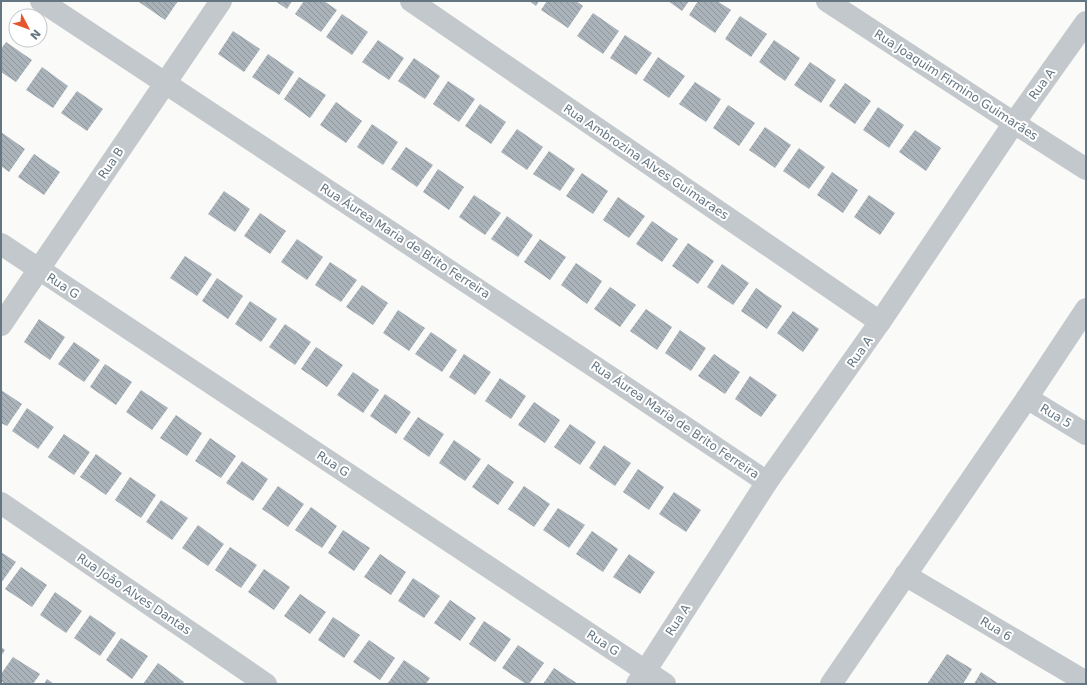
<svg xmlns="http://www.w3.org/2000/svg" width="1087" height="685" font-family="'DejaVu Sans',sans-serif">
  <style>
    .building { fill: url(#building-back-hatch) }
    .lines { fill: none; stroke-linecap: round; stroke-linejoin: round }
    .minor { stroke: #c3c8cc; stroke-width: 22 }
    .labels { text-anchor: middle; stroke-width: 4; stroke-linejoin: round; paint-order: stroke }
    .street-label { font-size: 12px; fill: #657683; stroke: #fff }
  </style>
  <defs>
    <pattern id="building-back-hatch" width="6" height="6" patternUnits="userSpaceOnUse"><rect width="6" height="6" fill="#aab3b9"/><path d="M-1 5l2 2M0 0l6 6M5-1l2 2" fill="none" stroke="#8e969c"/></pattern>
  </defs>
  <rect width="100%" height="100%" fill="#fafaf8"/>
  <!-- building -->
  <g class="building">
    <path d="M 139,1 L 178,1 L 165,20 L 139,2 Z"/>
    <path d="M 275,1 L 292,1 L 287,9 Z"/>
    <path d="M 304,1 L 324,1 L 337,10 L 321,32 L 295,14 Z"/>
    <path d="M 529,1 L 539,1 L 536,6 Z"/>
    <path d="M 547,1 L 576,1 L 583,6 L 568,28 L 541,10 Z"/>
    <path d="M 668,1 L 689,1 L 682,11 Z"/>
    <path d="M 698,1 L 717,1 L 731,10 L 715,33 L 689,15 Z"/>
    <path d="M 593,13 L 619,31 L 603,54 L 577,36 Z"/>
    <path d="M 342,14 L 368,32 L 352,55 L 326,37 Z"/>
    <path d="M 740,16 L 767,34 L 751,57 L 725,39 Z"/>
    <path d="M 233,31 L 260,49 L 244,72 L 218,54 Z"/>
    <path d="M 625,35 L 652,53 L 636,75 L 610,58 Z"/>
    <path d="M 378,40 L 404,58 L 389,80 L 362,62 Z"/>
    <path d="M 774,40 L 800,58 L 785,81 L 759,62 Z"/>
    <path d="M 6,42 L 32,60 L 16,82 L 1,72 L 1,49 Z"/>
    <path d="M 268,54 L 294,72 L 279,95 L 252,77 Z"/>
    <path d="M 658,57 L 685,76 L 669,98 L 643,80 Z"/>
    <path d="M 414,58 L 440,76 L 425,99 L 398,81 Z"/>
    <path d="M 810,62 L 836,80 L 821,103 L 794,85 Z"/>
    <path d="M 42,67 L 68,86 L 53,108 L 26,90 Z"/>
    <path d="M 299,77 L 326,95 L 310,118 L 284,99 Z"/>
    <path d="M 448,81 L 475,99 L 459,122 L 433,104 Z"/>
    <path d="M 695,82 L 721,99 L 706,122 L 679,104 Z"/>
    <path d="M 845,83 L 871,101 L 855,124 L 829,106 Z"/>
    <path d="M 77,91 L 103,109 L 87,131 L 61,113 Z"/>
    <path d="M 336,102 L 362,121 L 346,143 L 320,125 Z"/>
    <path d="M 480,104 L 506,122 L 491,144 L 465,126 Z"/>
    <path d="M 728,105 L 755,123 L 739,146 L 713,128 Z"/>
    <path d="M 878,107 L 904,125 L 889,148 L 863,130 Z"/>
    <path d="M 372,124 L 398,142 L 383,165 L 357,147 Z"/>
    <path d="M 765,127 L 791,145 L 775,168 L 749,150 Z"/>
    <path d="M 517,129 L 543,147 L 527,170 L 501,152 Z"/>
    <path d="M 915,130 L 941,148 L 926,171 L 899,152 Z"/>
    <path d="M 1,132 L 25,149 L 9,172 L 1,166 Z"/>
    <path d="M 406,147 L 433,165 L 417,187 L 391,169 Z"/>
    <path d="M 799,148 L 825,167 L 809,189 L 783,171 Z"/>
    <path d="M 549,151 L 575,169 L 560,191 L 533,174 Z"/>
    <path d="M 34,154 L 60,172 L 44,195 L 18,177 Z"/>
    <path d="M 438,169 L 464,187 L 449,210 L 423,192 Z"/>
    <path d="M 832,172 L 858,190 L 843,213 L 817,195 Z"/>
    <path d="M 582,173 L 608,191 L 593,214 L 566,196 Z"/>
    <path d="M 224,191 L 250,209 L 235,232 L 208,214 Z"/>
    <path d="M 474,195 L 501,213 L 485,235 L 459,217 Z"/>
    <path d="M 869,195 L 895,213 L 880,235 L 854,217 Z"/>
    <path d="M 618,197 L 645,216 L 629,238 L 603,220 Z"/>
    <path d="M 260,213 L 286,231 L 270,254 L 244,236 Z"/>
    <path d="M 507,216 L 533,235 L 518,257 L 491,239 Z"/>
    <path d="M 652,221 L 678,239 L 662,262 L 636,244 Z"/>
    <path d="M 297,239 L 323,257 L 307,280 L 281,262 Z"/>
    <path d="M 540,239 L 566,257 L 550,280 L 524,262 Z"/>
    <path d="M 688,243 L 714,261 L 698,284 L 672,266 Z"/>
    <path d="M 185,256 L 212,274 L 197,296 L 170,278 Z"/>
    <path d="M 330,262 L 357,280 L 341,302 L 315,285 Z"/>
    <path d="M 576,263 L 602,281 L 587,304 L 561,285 Z"/>
    <path d="M 722,264 L 749,283 L 733,305 L 707,287 Z"/>
    <path d="M 217,278 L 243,296 L 228,319 L 202,301 Z"/>
    <path d="M 362,285 L 388,303 L 373,325 L 346,307 Z"/>
    <path d="M 610,287 L 636,305 L 620,327 L 594,309 Z"/>
    <path d="M 756,288 L 782,306 L 767,329 L 741,311 Z"/>
    <path d="M 250,301 L 277,319 L 261,342 L 235,324 Z"/>
    <path d="M 646,309 L 672,327 L 657,350 L 630,331 Z"/>
    <path d="M 398,310 L 425,328 L 409,351 L 383,333 Z"/>
    <path d="M 793,311 L 819,329 L 803,352 L 777,333 Z"/>
    <path d="M 39,319 L 65,337 L 50,360 L 24,342 Z"/>
    <path d="M 285,324 L 311,342 L 295,365 L 269,347 Z"/>
    <path d="M 680,330 L 706,348 L 691,371 L 665,353 Z"/>
    <path d="M 431,332 L 457,350 L 442,372 L 415,354 Z"/>
    <path d="M 74,342 L 100,360 L 84,382 L 58,364 Z"/>
    <path d="M 316,347 L 343,365 L 327,387 L 301,369 Z"/>
    <path d="M 464,354 L 491,372 L 475,395 L 449,377 Z"/>
    <path d="M 714,354 L 740,372 L 725,394 L 698,376 Z"/>
    <path d="M 105,364 L 132,382 L 116,405 L 90,387 Z"/>
    <path d="M 353,372 L 379,390 L 363,413 L 337,395 Z"/>
    <path d="M 750,376 L 777,395 L 761,417 L 735,399 Z"/>
    <path d="M 500,378 L 526,396 L 511,419 L 485,401 Z"/>
    <path d="M 1,390 L 22,404 L 7,426 L 1,423 Z"/>
    <path d="M 141,390 L 168,408 L 152,430 L 126,412 Z"/>
    <path d="M 385,394 L 411,412 L 396,434 L 370,416 Z"/>
    <path d="M 534,402 L 560,420 L 545,443 L 518,425 Z"/>
    <path d="M 27,408 L 54,427 L 38,449 L 12,431 Z"/>
    <path d="M 176,415 L 202,433 L 187,456 L 160,438 Z"/>
    <path d="M 418,417 L 444,434 L 429,457 L 403,439 Z"/>
    <path d="M 570,424 L 596,442 L 580,465 L 554,447 Z"/>
    <path d="M 64,434 L 90,452 L 74,475 L 48,457 Z"/>
    <path d="M 210,438 L 236,456 L 221,478 L 195,461 Z"/>
    <path d="M 454,440 L 481,459 L 465,481 L 439,463 Z"/>
    <path d="M 604,445 L 631,463 L 615,486 L 589,468 Z"/>
    <path d="M 96,454 L 122,473 L 106,495 L 80,477 Z"/>
    <path d="M 242,461 L 268,479 L 253,501 L 226,483 Z"/>
    <path d="M 488,464 L 514,482 L 498,505 L 472,487 Z"/>
    <path d="M 638,469 L 664,487 L 649,510 L 623,492 Z"/>
    <path d="M 130,477 L 156,495 L 141,518 L 115,500 Z"/>
    <path d="M 278,486 L 304,504 L 288,527 L 262,509 Z"/>
    <path d="M 524,486 L 550,504 L 534,527 L 508,509 Z"/>
    <path d="M 674,492 L 701,510 L 686,532 L 659,514 Z"/>
    <path d="M 161,500 L 188,518 L 172,540 L 146,522 Z"/>
    <path d="M 311,507 L 337,526 L 322,548 L 295,530 Z"/>
    <path d="M 558,508 L 585,525 L 569,548 L 543,530 Z"/>
    <path d="M 198,525 L 224,544 L 208,566 L 182,548 Z"/>
    <path d="M 343,530 L 370,548 L 354,571 L 328,553 Z"/>
    <path d="M 592,531 L 618,549 L 603,572 L 576,554 Z"/>
    <path d="M 230,547 L 257,565 L 241,588 L 215,570 Z"/>
    <path d="M 1,552 L 16,562 L 1,583 Z"/>
    <path d="M 380,554 L 406,572 L 391,595 L 364,577 Z"/>
    <path d="M 629,554 L 655,572 L 640,594 L 613,577 Z"/>
    <path d="M 21,567 L 47,585 L 32,607 L 5,589 Z"/>
    <path d="M 264,569 L 290,587 L 274,610 L 248,592 Z"/>
    <path d="M 413,578 L 440,596 L 424,618 L 398,601 Z"/>
    <path d="M 55,592 L 82,611 L 66,633 L 40,615 Z"/>
    <path d="M 300,594 L 326,612 L 310,634 L 284,616 Z"/>
    <path d="M 450,600 L 476,618 L 460,641 L 434,623 Z"/>
    <path d="M 90,615 L 116,633 L 100,656 L 74,638 Z"/>
    <path d="M 333,617 L 360,635 L 344,658 L 318,640 Z"/>
    <path d="M 484,621 L 511,639 L 495,662 L 469,644 Z"/>
    <path d="M 121,638 L 148,656 L 132,679 L 106,660 Z"/>
    <path d="M 369,640 L 395,658 L 380,680 L 353,662 Z"/>
    <path d="M 518,645 L 544,663 L 529,684 L 526,684 L 502,668 Z"/>
    <path d="M 1,647 L 5,650 L 1,656 Z"/>
    <path d="M 947,654 L 972,669 L 963,684 L 927,684 Z"/>
    <path d="M 13,657 L 40,674 L 33,684 L 5,684 L 1,681 L 1,674 Z"/>
    <path d="M 404,660 L 430,678 L 426,684 L 390,684 L 388,683 Z"/>
    <path d="M 158,663 L 184,682 L 182,684 L 143,684 Z"/>
    <path d="M 554,668 L 578,684 L 543,684 Z"/>
    <path d="M 981,672 L 999,684 L 974,684 Z"/>
    <path d="M 47,679 L 54,684 L 44,684 Z"/>
  </g>
  <g class="lines">
    <!-- minor -->
    <g class="minor">
      <path d="M 41,1 L 607,375 L 767,482"/>
      <path d="M 411,1 L 880,322"/>
      <path d="M 827,1 L 1014,123 L 1086,169"/>
      <path d="M 1,244 L 665,684"/>
      <path d="M 1,325 L 221,1"/>
      <path d="M 1027,398 L 1086,434"/>
      <path d="M 1,503 L 266,684"/>
      <path d="M 905,575 L 1086,682"/>
      <path d="M 637,684 L 767,482 L 880,322 L 1014,123 L 1086,22"/>
      <path d="M 831,684 L 1027,398 L 1086,309"/>
    </g>
  </g>
  <g class="labels">
    <!-- street labels -->
    <g class="street-label">
      <text transform="translate(1042 84) rotate(-54)" y="4">Rua A</text>
      <text transform="translate(956 85) rotate(33)" y="4">Rua Joaquim Firmino Guimarães</text>
      <text transform="translate(646 162) rotate(34)" y="4">Rua Ambrozina Alves Guimaraes</text>
      <text transform="translate(111 163) rotate(-56)" y="4">Rua B</text>
      <text transform="translate(405 241) rotate(33)" y="4">Rua Áurea Maria de Brito Ferreira</text>
      <text transform="translate(63 286) rotate(33)" y="4">Rua G</text>
      <text transform="translate(860 352) rotate(-55)" y="4">Rua A</text>
      <text transform="translate(1056 416) rotate(31)" y="4">Rua 5</text>
      <text transform="translate(675 420) rotate(34)" y="4">Rua Áurea Maria de Brito Ferreira</text>
      <text transform="translate(333 464) rotate(33)" y="4">Rua G</text>
      <text transform="translate(134 594) rotate(34)" y="4">Rua João Alves Dantas</text>
      <text transform="translate(678 620) rotate(-57)" y="4">Rua A</text>
      <text transform="translate(996 629) rotate(31)" y="4">Rua 6</text>
      <text transform="translate(603 643) rotate(33)" y="4">Rua G</text>
    </g>
  </g>
  <!-- border -->
  <rect width="1087" height="685" fill="none" stroke="#657683" stroke-width="4"/>
  <!-- north arrow -->
  <g transform="translate(28 28) rotate(131)"><circle r="19" fill="#ffffff" stroke="#c1c8cd"/>
  <path d="M0-3L7 15L0 10L-7 15Z" fill="#e4572e"/>
  <text y="-6" font-size="11" font-weight="bold" text-anchor="middle" fill="#657683">N</text>
  </g>
</svg>
